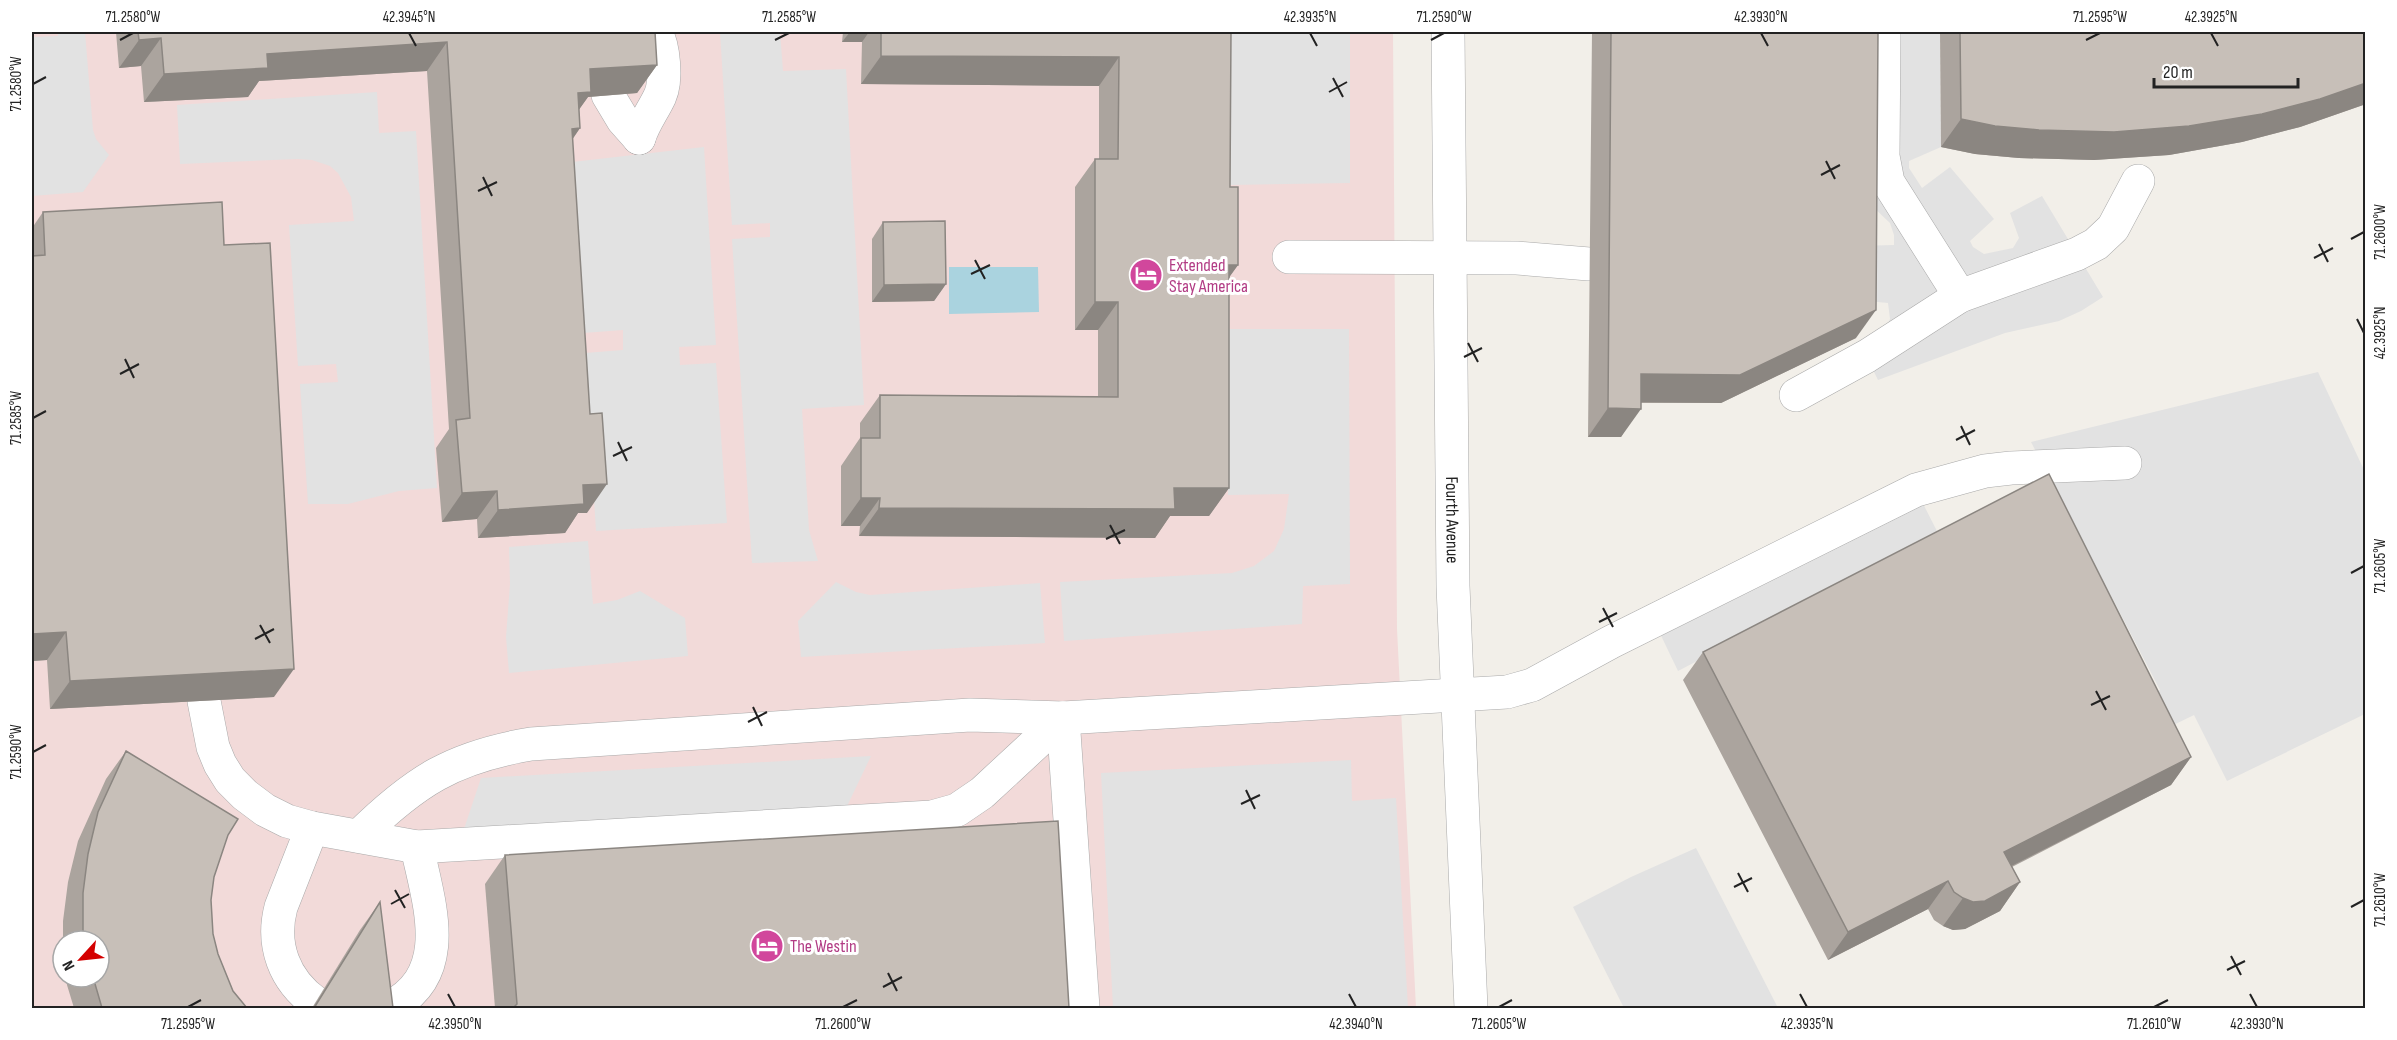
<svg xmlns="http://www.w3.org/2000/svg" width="2397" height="1040" font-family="'Sofia Sans Condensed',sans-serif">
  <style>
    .commercial { fill: #f2dad9; fill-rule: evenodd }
    .parking { fill: #e2e2e2 }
    .water { fill: #aad3df }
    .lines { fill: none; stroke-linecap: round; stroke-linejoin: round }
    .minor-casing { stroke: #a9a9a9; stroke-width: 34 }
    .minor { stroke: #fff; stroke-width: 33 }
    .wall { fill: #aba49e }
    .shaded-wall { fill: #8b8681 }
    .building { fill: #c7bfb8; stroke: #8b8681; stroke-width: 1.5 }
    .ticks { fill: none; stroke: #222; stroke-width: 2 }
    .labels { text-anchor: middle; stroke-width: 6; stroke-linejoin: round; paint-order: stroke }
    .hotel-label { font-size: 18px; fill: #b23c85; stroke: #fff; text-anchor: start }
    .street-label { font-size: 18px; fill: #222; stroke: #fff }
    .neatline { fill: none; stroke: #222; stroke-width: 2 }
    .ticks-label { font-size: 15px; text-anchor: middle; fill: #222 }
  </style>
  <rect width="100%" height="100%" fill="#f2efe9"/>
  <!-- commercial -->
  <path class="commercial" d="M 32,32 L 1393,32 L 1397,629 L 1416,1008 L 32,1008 ZM 63,941 L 99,941 L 99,977 L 63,977 Z"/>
  <!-- parking -->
  <g class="parking">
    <path d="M 58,32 L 85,32 L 93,130 L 96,139 L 109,155 L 83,192 L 32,196 L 32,37 L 58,36 Z"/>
    <path d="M 720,32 L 780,32 L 783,71 L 846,69 L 864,405 L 802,409 L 809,530 L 818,561 L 752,563 L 732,239 L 770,237 L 770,223 L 732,225 Z"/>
    <path d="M 1228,32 L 1350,32 L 1350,183 L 1230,185 Z"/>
    <path d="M 1858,32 L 1940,32 L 1941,147 L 1909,161 L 1909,168 L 1922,188 L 1950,167 L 1994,219 L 1970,241 L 1973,247 L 1984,254 L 2013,248 L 2019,238 L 2010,213 L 2042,196 L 2103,297 L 2081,311 L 2059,321 L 2005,333 L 1878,380 L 1859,341 L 1884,331 L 1890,319 L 1888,303 L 1857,300 L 1857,246 L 1894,245 L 1894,235 L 1890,223 L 1872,206 Z"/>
    <path d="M 377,92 L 379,133 L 416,131 L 437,488 L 399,491 L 348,504 L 308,504 L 300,384 L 338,382 L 336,364 L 298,366 L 289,225 L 354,221 L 351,197 L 338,173 L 330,166 L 312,160 L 298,159 L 180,164 L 177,105 Z"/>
    <path d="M 704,147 L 716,345 L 679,347 L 680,365 L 716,363 L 727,523 L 596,531 L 585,353 L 623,350 L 623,330 L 583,333 L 572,162 Z"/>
    <path d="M 1228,329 L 1349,329 L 1350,584 L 1303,586 L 1302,624 L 1064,641 L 1060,582 L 1232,573 L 1254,566 L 1274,551 L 1284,529 L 1289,494 L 1228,495 Z"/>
    <path d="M 2318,372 L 2365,472 L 2365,714 L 2227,781 L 2194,715 L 2155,734 L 2139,703 L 2160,690 L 2031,442 Z"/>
    <path d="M 1916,490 L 1939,535 L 1678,671 L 1654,621 Z"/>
    <path d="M 588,541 L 593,604 L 617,600 L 640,591 L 685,618 L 688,656 L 509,673 L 506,637 L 510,584 L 509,547 Z"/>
    <path d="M 836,582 L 856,592 L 870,595 L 1040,583 L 1045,643 L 801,657 L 798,621 Z"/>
    <path d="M 871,756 L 839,823 L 459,844 L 481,778 Z"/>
    <path d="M 1351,760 L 1352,801 L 1396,798 L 1408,1008 L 1113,1008 L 1101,773 Z"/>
    <path d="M 1696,848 L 1778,1008 L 1624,1008 L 1573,907 L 1631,877 Z"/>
  </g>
  <!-- water -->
  <path class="water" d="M 949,267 L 1038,267 L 1039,312 L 949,314 Z"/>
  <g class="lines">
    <!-- minor casing -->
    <g class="minor-casing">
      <g id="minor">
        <path id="s1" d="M 1448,32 L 1453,586 L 1471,1008"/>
        <path d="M 1884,32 L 1883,156 L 1888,182 L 1960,296"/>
        <path d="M 608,95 L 623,120 L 639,138"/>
        <path d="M 639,138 C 644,122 653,111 660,96 C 667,80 664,47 656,32"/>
        <path d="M 1289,257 L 1517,258 L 1589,264"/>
        <path d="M 1796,395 L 1867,356 L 1960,296 L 2077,254 L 2096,244 L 2113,228 L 2138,181"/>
        <path d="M 204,701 L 213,747 L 220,764 L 230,780 L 245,795 L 265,810 L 287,821 L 312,828 L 417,847 L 932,817 L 957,810 L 982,793 L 1063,718"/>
        <path d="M 1063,718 L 1083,1008"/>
        <path d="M 312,828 L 281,907 C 271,945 284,980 316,1003"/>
        <path d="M 359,836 C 415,781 453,757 531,744 L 970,715 L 1063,718 L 1507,692 L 1532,685 L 1611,642 L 1916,490 L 1985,471 L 2011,468 L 2125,463"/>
        <path d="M 388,1008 C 455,975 429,904 417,847"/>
      </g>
    </g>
    <!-- minor -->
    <use href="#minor" class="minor"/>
  </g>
  <!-- wall -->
  <g class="wall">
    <path d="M 116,32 L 655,32 L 657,65 L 637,93 L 588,97 L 579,109 L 580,128 L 572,140 L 587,513 L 578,513 L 565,533 L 478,538 L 477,519 L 442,522 L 436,448 L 449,429 L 427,71 L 259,81 L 248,97 L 144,102 L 141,66 L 119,68 Z"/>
    <path d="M 843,32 L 1231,32 L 1230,187 L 1238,265 L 1229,277 L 1229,488 L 1209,516 L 1170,516 L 1155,538 L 859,536 L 860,526 L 841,526 L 841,466 L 860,438 L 860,423 L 880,395 L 1098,396 L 1098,330 L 1075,330 L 1075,187 L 1095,159 L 1099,159 L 1099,86 L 861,84 L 862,42 L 842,42 Z"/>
    <path d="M 1592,32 L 1878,32 L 1856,338 L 1721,403 L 1641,403 L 1621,437 L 1588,437 Z"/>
    <path d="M 1940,32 L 2366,32 L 2366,104 L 2300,127 L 2242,142 L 2169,155 L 2094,160 L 2019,158 L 1975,154 L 1941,147 Z"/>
    <path d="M 43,212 L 224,245 L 274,697 L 50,709 L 47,660 L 32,661 L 32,228 Z"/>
    <path d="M 883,222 L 946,284 L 934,301 L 872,302 L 872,239 Z"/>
    <path d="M 1703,652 L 2191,757 L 2171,785 L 2012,867 L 2020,882 L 2000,911 L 1965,929 L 1953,930 L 1943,926 L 1934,920 L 1928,909 L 1828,960 L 1683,680 Z"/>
    <path d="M 126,751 L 228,835 L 214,877 L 211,900 L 213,934 L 218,954 L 233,991 L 247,1008 L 74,1008 L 67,985 L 66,977 L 99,977 L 99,941 L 63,941 L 63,921 L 68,882 L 78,841 L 106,779 Z"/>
    <path d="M 505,855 L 1069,1008 L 495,1008 L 485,884 Z"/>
    <path d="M 380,902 L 393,1008 L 312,1008 L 360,930 Z"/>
  </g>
  <!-- shaded-wall -->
  <g class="shaded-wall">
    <path d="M 850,32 L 869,32 L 862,42 L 842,42 Z"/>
    <path d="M 161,38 L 141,66 L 119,68 L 139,40 Z"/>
    <path d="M 447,42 L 427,71 L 259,81 L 248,97 L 144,102 L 164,74 L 267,54 Z"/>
    <path d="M 881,56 L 1119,57 L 1099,86 L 861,84 Z"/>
    <path d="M 657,65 L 637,93 L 588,97 L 571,121 L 558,121 L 590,69 Z"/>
    <path d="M 2366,83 L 2366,104 L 2300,127 L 2242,142 L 2169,155 L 2094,160 L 2019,158 L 1975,154 L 1941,147 L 1961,119 Z"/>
    <path d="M 580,128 L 560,157 L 572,129 Z"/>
    <path d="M 1229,265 L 1238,265 L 1218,293 Z"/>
    <path d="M 946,284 L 934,301 L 872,302 L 884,285 Z"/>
    <path d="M 1095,302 L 1118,302 L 1098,330 L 1075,330 Z"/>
    <path d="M 1876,310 L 1856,338 L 1721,403 L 1621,402 L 1641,374 Z"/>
    <path d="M 1608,408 L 1641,409 L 1621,437 L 1588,437 Z"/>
    <path d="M 607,484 L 587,513 L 578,513 L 565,533 L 478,538 L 498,510 L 583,485 Z"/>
    <path d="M 1174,488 L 1229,488 L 1209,516 L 1170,516 L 1155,538 L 859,536 L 879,508 Z"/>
    <path d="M 497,491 L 477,519 L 442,522 L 462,493 Z"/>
    <path d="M 861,498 L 880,498 L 860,526 L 841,526 Z"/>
    <path d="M 66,632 L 47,660 L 32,661 L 32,634 Z"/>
    <path d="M 294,669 L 274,697 L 50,709 L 70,681 Z"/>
    <path d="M 2191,757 L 2171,785 L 1984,880 L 2004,852 Z"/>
    <path d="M 1948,881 L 1928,909 L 1828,960 L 1848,932 Z"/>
    <path d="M 2020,882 L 2000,911 L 1965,929 L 1953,930 L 1943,926 L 1963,898 Z"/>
  </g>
  <!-- building -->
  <g class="building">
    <path d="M 138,32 L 655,32 L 657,65 L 590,69 L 591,92 L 578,93 L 580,128 L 572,129 L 590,414 L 602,413 L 607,484 L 583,485 L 584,504 L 498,510 L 497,491 L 462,493 L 456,420 L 470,418 L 447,42 L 267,54 L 268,68 L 164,74 L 161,38 L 139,40 Z"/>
    <path d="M 881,32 L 1231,32 L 1230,187 L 1238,187 L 1238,265 L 1229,265 L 1229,488 L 1174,488 L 1175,509 L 879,508 L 880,498 L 861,498 L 861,438 L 880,438 L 880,395 L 1118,397 L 1118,302 L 1095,302 L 1095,159 L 1118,159 L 1119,57 L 881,56 Z"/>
    <path d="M 1611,32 L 1878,32 L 1876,310 L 1740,375 L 1641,374 L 1641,409 L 1608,408 Z"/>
    <path d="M 1960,32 L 2366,32 L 2366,83 L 2320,99 L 2262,114 L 2189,126 L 2114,132 L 2039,130 L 1995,126 L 1961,119 Z"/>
    <path d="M 222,202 L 224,245 L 270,243 L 294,669 L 70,681 L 66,632 L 32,634 L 32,256 L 45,255 L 43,212 Z"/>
    <path d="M 945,221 L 946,284 L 884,285 L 883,222 Z"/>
    <path d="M 2049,474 L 2191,757 L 2004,852 L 2020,882 L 1985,901 L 1973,902 L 1963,898 L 1954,892 L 1948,881 L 1848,932 L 1703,652 Z"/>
    <path d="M 126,751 L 238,819 L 228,835 L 214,877 L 211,900 L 213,934 L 218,954 L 233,991 L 247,1008 L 102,1008 L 93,977 L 99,977 L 99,941 L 85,941 L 83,930 L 83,893 L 88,854 L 98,812 Z"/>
    <path d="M 1058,821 L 1069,1008 L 513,1008 L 517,1004 L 505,855 Z"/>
    <path d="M 380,902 L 393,1008 L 314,1008 Z"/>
  </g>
  <!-- ticks -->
  <path class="ticks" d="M 409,33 L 416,46M 1310,33 L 1317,46M 1761,33 L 1768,46M 2211,33 L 2218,46M 120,40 L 133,33M 775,40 L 789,33M 1431,40 L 1444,33M 2086,40 L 2100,33M 1333,78 L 1343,97M 33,84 L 46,77M 1329,92 L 1347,82M 1826,161 L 1835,179M 1821,175 L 1840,165M 483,177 L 492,196M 478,191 L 497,182M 2351,239 L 2364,232M 2319,244 L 2328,262M 2314,258 L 2333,248M 975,260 L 985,279M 971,274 L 990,265M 2357,319 L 2364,333M 1468,343 L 1478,362M 1464,357 L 1482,348M 125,359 L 134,378M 120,374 L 139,364M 33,418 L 46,411M 1961,426 L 1970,445M 1956,440 L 1975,430M 618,442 L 627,461M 613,456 L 632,447M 1110,525 L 1120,544M 1106,539 L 1125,530M 2351,573 L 2364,566M 1603,608 L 1613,627M 1599,622 L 1617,613M 260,625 L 270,643M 255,639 L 274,629M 2096,691 L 2106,710M 2091,705 L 2110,696M 753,707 L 762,726M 748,722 L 767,712M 33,752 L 46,745M 1246,790 L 1255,809M 1241,804 L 1260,795M 1738,873 L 1748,892M 1734,887 L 1752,878M 395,890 L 405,908M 391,904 L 409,894M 2351,907 L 2364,900M 2231,956 L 2241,975M 2227,970 L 2245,961M 888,973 L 897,991M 883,987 L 902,977M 448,994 L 455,1007M 1349,994 L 1356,1007M 1800,994 L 1807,1007M 2250,994 L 2257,1007M 188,1007 L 201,1000M 843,1007 L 857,1000M 1499,1007 L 1512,1000M 2154,1007 L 2168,1000"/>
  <!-- icons -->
  <defs>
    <g id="hotel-disc" transform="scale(1.725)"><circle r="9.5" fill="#d1479c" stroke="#fff"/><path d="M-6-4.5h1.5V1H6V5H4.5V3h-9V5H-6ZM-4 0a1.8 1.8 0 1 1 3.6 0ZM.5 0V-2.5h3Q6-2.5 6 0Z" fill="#fff"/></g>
  </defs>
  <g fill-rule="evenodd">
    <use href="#hotel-disc" x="1146" y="275"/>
    <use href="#hotel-disc" x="767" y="946"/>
  </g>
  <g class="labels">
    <!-- hotel labels -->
    <g class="hotel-label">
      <text x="1169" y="271">Extended<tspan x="1169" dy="21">Stay America</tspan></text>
      <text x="790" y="952">The Westin</text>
    </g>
    <!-- street labels -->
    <g class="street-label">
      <text dy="6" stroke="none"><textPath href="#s1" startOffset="488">Fourth Avenue</textPath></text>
    </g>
  </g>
  <!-- border -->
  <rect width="2397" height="1040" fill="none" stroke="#ffffff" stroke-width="66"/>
  <!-- north arrow -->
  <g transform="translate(81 959) rotate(243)"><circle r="28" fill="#ffffff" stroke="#a7a7a7" stroke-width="1.5"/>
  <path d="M0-4.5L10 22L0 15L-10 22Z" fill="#d40000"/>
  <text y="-9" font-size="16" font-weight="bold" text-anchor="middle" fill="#222222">N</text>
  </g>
  <!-- scale -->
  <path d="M2154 78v9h144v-9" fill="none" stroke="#222222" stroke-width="3"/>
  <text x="2163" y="78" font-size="18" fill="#222222" stroke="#ffffff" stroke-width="4.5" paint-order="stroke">20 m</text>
  <rect x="33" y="33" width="2331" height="974" class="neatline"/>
  <g class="ticks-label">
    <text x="133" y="22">71.2580°W</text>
    <text x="409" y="22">42.3945°N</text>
    <text x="789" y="22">71.2585°W</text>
    <text x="1310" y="22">42.3935°N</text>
    <text x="1444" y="22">71.2590°W</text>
    <text x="1761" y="22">42.3930°N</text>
    <text x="2100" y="22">71.2595°W</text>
    <text x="2211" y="22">42.3925°N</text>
    <text transform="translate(16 84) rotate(-90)" y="5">71.2580°W</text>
    <text transform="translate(2380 232) rotate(-90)" y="5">71.2600°W</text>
    <text transform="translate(2380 333) rotate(-90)" y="5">42.3925°N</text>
    <text transform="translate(16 418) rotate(-90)" y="5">71.2585°W</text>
    <text transform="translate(2380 566) rotate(-90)" y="5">71.2605°W</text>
    <text transform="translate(16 752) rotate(-90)" y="5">71.2590°W</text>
    <text transform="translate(2380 900) rotate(-90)" y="5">71.2610°W</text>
    <text x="188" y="1029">71.2595°W</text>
    <text x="455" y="1029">42.3950°N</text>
    <text x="843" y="1029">71.2600°W</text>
    <text x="1356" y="1029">42.3940°N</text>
    <text x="1499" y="1029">71.2605°W</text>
    <text x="1807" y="1029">42.3935°N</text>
    <text x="2154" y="1029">71.2610°W</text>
    <text x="2257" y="1029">42.3930°N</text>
  </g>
</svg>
